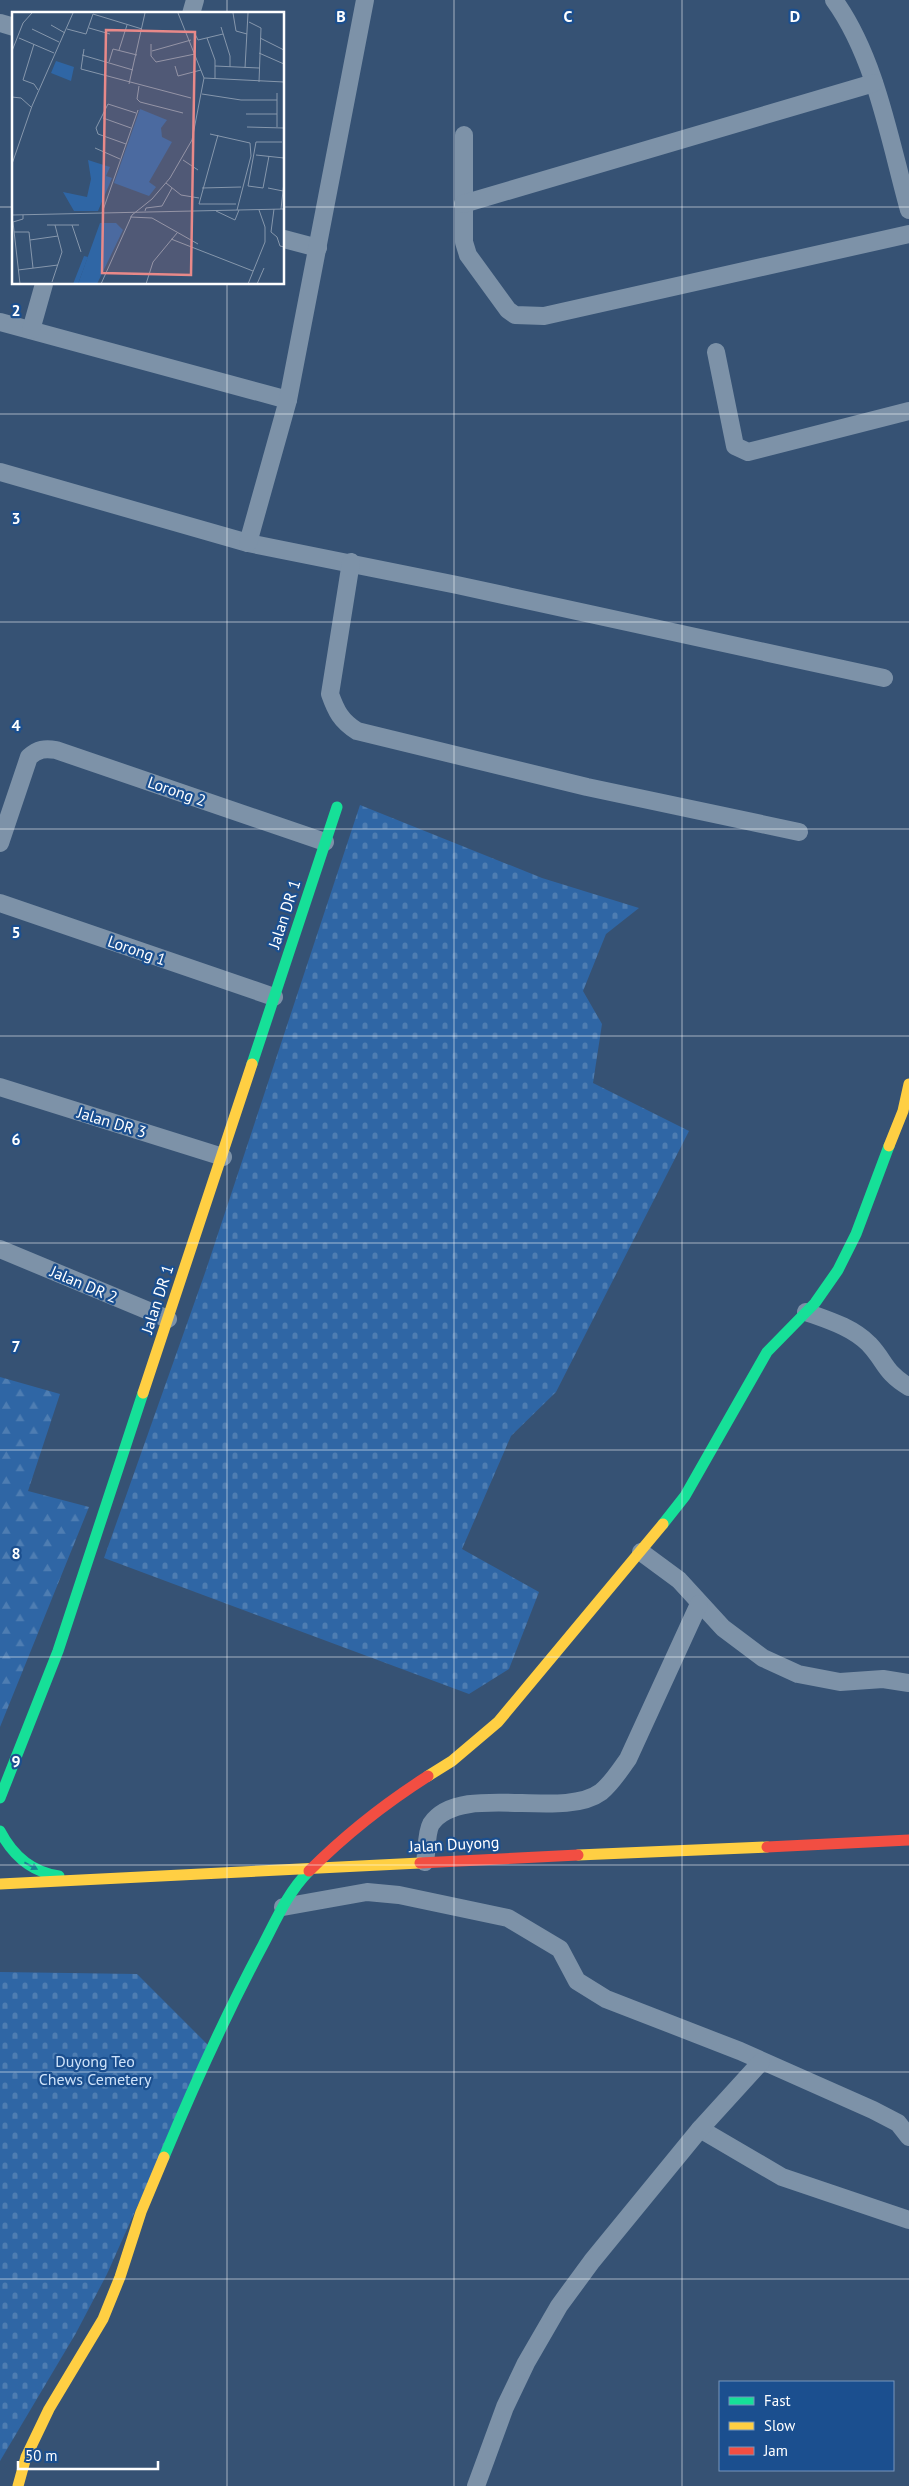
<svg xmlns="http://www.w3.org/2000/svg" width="909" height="2486" font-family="'PT Sans',sans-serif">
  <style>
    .forest { fill: url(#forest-firs) }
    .cemetery { fill: url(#cemetery-stones) }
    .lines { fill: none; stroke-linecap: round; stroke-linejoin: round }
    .street { stroke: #7d92a8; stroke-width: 18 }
    .fast { stroke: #16e098; stroke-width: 11 }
    .slow { stroke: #ffcf43; stroke-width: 11 }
    .jam { stroke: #f24e42; stroke-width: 11 }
    .oneway { fill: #198292 }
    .grid { fill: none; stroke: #fff; stroke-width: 1; stroke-opacity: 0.55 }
    .labels { text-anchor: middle; stroke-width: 4.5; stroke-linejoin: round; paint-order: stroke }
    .street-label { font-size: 16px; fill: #fff; stroke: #1b4f8f }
    .park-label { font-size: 16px; fill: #cfe3fa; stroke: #1b4f8f }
    .inset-road { fill: none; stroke: #8697ac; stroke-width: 1 }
    .view { fill: #e88989; fill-opacity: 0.15; stroke: #e88989; stroke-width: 2.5 }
    .inset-edge { fill: none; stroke: #fff; stroke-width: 2.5 }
    .grid-label { font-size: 16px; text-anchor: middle; font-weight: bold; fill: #fff; stroke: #1b4f8f; stroke-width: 4.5; stroke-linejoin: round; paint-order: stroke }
  </style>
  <defs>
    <pattern id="forest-firs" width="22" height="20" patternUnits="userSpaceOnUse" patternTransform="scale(1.25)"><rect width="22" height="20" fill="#2f66a5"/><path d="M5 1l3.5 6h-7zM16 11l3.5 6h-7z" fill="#4e7db2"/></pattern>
    <pattern id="cemetery-stones" width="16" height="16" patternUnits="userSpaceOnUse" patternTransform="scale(1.25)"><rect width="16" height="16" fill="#2f66a5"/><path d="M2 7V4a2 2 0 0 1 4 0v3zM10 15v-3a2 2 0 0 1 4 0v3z" fill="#4e7db2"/></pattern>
  </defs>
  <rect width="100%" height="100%" fill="#365274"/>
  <!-- forest -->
  <path class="forest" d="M 0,1377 L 60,1394 L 28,1491 L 89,1507 L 0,1727 Z"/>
  <!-- cemetery -->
  <g class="cemetery">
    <path d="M 360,805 L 542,878 L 639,908 L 606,934 L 583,991 L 602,1024 L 593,1083 L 689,1131 L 556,1392 L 511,1436 L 462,1549 L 539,1592 L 509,1669 L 469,1694 L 104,1558 L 206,1270 Z"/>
    <path d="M 0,1972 L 137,1974 L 209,2046 L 107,2274 L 76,2333 L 0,2461 Z"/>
  </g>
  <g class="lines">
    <!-- street -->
    <g class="street">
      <path d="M 834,0 C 876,58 890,142 909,210"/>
      <path d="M 191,14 L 195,0"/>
      <path d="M 0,23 L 14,27"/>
      <path d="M 464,135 L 464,242 L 468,255 L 508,310 L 515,315 L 544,316 L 909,234"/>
      <path d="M 463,204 L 874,83"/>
      <path d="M 284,239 L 318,248"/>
      <path d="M 0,322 L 288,400"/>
      <path d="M 31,330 L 44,284"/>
      <path d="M 716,352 L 735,446 L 748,452 L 909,411"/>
      <path d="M 0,472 L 248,543 L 457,585 L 884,678"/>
      <path d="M 248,543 L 288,400 L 365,0"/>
      <path d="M 351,562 L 330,694 C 336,711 341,721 357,731 L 587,787 L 799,832"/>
      <path d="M 0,843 L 29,757 C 38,749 45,748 56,750 L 325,842"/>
      <path d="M 0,903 L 274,997"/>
      <path d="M 0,1087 L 223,1157"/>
      <path d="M 0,1249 L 168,1319"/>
      <path d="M 806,1312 C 828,1320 852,1327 869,1344 C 886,1362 884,1372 909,1387"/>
      <path d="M 641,1552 L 679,1580 L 723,1628 L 763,1658 L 798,1674 L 840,1682 L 883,1679 L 909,1683"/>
      <path d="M 425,1862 C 427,1852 426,1833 431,1824 C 460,1781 562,1821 601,1792 C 612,1783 620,1770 628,1759 L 699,1604"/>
      <path d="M 283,1907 L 367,1892 L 399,1895 L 508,1918 L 560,1949 L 577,1981 L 606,1999 L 740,2051 L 873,2110 L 898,2123 L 909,2137"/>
      <path d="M 700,2129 L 782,2177 L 909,2220"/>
      <path d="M 476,2486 L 505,2407 L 526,2363 L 559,2306 L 592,2261 L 700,2129 L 761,2062"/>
    </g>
    <!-- fast -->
    <g class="fast">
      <path d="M 252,1064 L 337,807"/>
      <path d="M 663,1524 L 685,1496 L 767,1352 L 815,1303 L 838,1270 L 856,1234 L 889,1146"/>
      <path d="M 0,1798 L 58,1651 L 143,1393"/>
      <path d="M 0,1831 C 13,1856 31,1872 59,1876"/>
      <path d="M 164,2157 C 194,2085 226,2014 263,1945 C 276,1920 288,1892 309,1871"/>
    </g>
    <!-- slow -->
    <g class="slow">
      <path d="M 889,1146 L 903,1111 L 909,1084"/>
      <path d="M 143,1393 L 252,1064"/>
      <path d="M 428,1776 L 452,1761 L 498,1722 L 663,1524"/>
      <path d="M 578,1855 L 767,1847"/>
      <path d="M 0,1884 L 420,1863"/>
      <path d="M 18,2486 L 26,2457 L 49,2409 L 103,2319 L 120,2277 L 141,2212 L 164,2157"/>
    </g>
    <!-- jam -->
    <g class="jam">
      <path d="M 767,1847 L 909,1840"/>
      <path d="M 420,1863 L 578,1855"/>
      <path d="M 309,1871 C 345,1835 384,1804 428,1776"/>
    </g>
  </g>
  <!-- one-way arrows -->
  <defs><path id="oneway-solid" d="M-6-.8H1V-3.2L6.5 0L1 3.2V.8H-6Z" transform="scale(1.25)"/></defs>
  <use class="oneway" href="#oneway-solid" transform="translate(31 1866) rotate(28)"/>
  <!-- grid -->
  <path class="grid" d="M 227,0 L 227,14M 454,0 L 454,2486M 682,0 L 682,2486M 0,207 L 14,207M 284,207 L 909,207M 227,284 L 227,2486M 0,414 L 909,414M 0,622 L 909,622M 0,829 L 909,829M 0,1036 L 909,1036M 0,1243 L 909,1243M 0,1450 L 909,1450M 0,1657 L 909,1657M 0,1865 L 909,1865M 0,2072 L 909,2072M 0,2279 L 909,2279"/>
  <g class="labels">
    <!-- street labels -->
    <g class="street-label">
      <text transform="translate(177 791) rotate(19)" y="6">Lorong 2</text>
      <text transform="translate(284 914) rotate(-72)" y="6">Jalan DR 1</text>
      <text transform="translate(137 950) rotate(19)" y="6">Lorong 1</text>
      <text transform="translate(112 1122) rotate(17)" y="6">Jalan DR 3</text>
      <text transform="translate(84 1284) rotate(23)" y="6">Jalan DR 2</text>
      <text transform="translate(157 1299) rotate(-72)" y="6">Jalan DR 1</text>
      <text transform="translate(454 1844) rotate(-3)" y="6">Jalan Duyong</text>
    </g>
    <!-- park labels -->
    <g class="park-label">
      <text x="95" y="2067">Duyong Teo<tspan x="95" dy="18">Chews Cemetery</tspan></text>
    </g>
  </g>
  <!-- overview -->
  <g transform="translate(12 12)">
    <rect width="272" height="272" fill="#365274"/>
    <path d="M 76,148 L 98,155 L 94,164 L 100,166 L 86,199 L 62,199 L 51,180 L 75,185 L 79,167 ZM 72,244 L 76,245 L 66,272 L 61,272 Z" fill="#2f66a5"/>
    <path d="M 44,49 L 62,55 L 59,69 L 39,61 ZM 128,97 L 155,108 L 149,116 L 150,125 L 160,130 L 137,170 L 144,175 L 137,184 L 102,171 ZM 88,211 L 104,211 L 111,218 L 85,272 L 66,272 Z" fill="#2f66a5"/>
    <path class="inset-road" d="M 221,1 L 224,19 L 235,22M 81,2 L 130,17M 237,10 L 249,16 L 247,70M 39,13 L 53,21M 209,15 L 218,44 L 218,55M 77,16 L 98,22M 20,17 L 47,30M 55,17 L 74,22 L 81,2M 183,22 L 186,28 L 211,22M 7,26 L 42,41M 195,26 L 203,48 L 203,67M 248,26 L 272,38M 22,32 L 11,68 L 22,72 L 26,78M 139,32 L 139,44 L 144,50 L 183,42M 72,37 L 69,57 L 179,86M 107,38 L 115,13M 0,39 L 11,11 L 20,1M 140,39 L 179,28M 247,41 L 272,52M 70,43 L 121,58M 97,50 L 101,37 L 125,43M 163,54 L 166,64 L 189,58M 203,54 L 247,56M 233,56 L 236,1M 192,66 L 272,70M 117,72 L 133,1M 127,74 L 125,87 L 128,90 L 171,101M 265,81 L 265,115M 190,82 L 229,88 L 265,88M 0,85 L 9,86 L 19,95M 234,102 L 265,102M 91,106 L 119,116M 235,115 L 272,116M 198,122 L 238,131 L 239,144 L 225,198M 206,123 L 187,192 L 224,192M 114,132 L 86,122 L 84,116 L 96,92 L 124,101M 83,136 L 108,147M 244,143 L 272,146M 257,144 L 251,176 L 236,174 L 244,130 L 270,130M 171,148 L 186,158M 0,152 L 20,94 L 61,1M 154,171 L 169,183 L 187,186M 190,176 L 229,175M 256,176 L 271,179M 262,197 L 259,220 L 265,225 L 268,234 L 272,235M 269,197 L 272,170M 133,199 L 134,196 L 150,194 L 160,176M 204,199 L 223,208 L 227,198M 90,201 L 126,98M 0,203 L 272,197M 118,205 L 140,206 L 186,232M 35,213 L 67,213M 60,213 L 69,240M 2,220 L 17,220 L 21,256M 159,227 L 241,259M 18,228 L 46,224M 6,258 L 46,253M 40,270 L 50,240 L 43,213M 8,272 L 1,210 L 11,207 L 11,203M 89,272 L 120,203 L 140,187 L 158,166 L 180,128 L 192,66 L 166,1M 134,272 L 141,250 L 165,221M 236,272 L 253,230 L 253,215 L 247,198M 245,272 L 252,256"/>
    <path class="view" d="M 94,18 L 183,20 L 179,263 L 90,261 Z"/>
    <rect width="272" height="272" class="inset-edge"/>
  </g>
  <g class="grid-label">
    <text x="341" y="22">B</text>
    <text x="568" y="22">C</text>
    <text x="795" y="22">D</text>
    <text x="16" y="316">2</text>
    <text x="16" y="524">3</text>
    <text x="16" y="731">4</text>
    <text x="16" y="938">5</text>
    <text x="16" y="1145">6</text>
    <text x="16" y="1352">7</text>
    <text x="16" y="1559">8</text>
    <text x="16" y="1767">9</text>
  </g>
  <!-- legend -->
  <rect x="719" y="2381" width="175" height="90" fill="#1b4f8f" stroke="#7695bc"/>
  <rect x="729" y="2397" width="25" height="8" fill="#16e098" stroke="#7695bc"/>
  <text x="764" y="2406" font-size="15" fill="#ffffff">Fast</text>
  <rect x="729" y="2422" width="25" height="8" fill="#ffcf43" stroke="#7695bc"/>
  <text x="764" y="2431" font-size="15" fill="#ffffff">Slow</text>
  <rect x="729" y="2447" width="25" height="8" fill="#f24e42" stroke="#7695bc"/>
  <text x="764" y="2456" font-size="15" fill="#ffffff">Jam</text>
  <!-- scale -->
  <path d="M18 2461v8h140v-8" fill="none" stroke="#ffffff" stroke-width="2.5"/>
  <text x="25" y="2461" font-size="15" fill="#ffffff" stroke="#1b4f8f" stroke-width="4" paint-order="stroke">50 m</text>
</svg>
